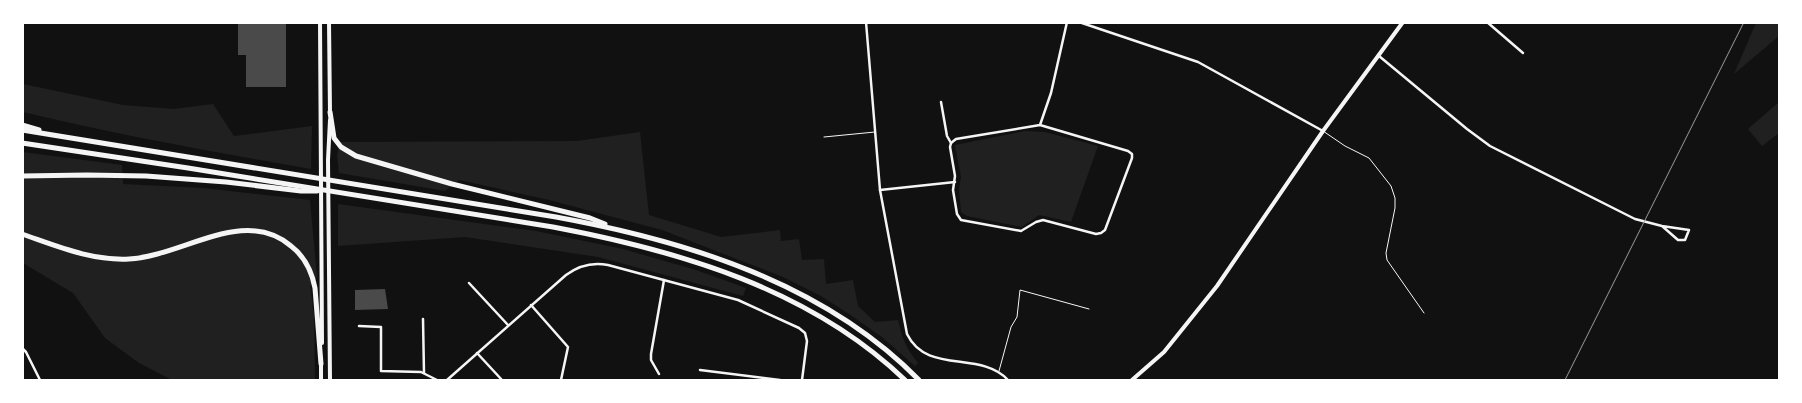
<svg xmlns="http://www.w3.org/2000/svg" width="1802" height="403" font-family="'Noto Sans',sans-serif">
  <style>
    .green { fill: #202020 }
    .building { fill: #4a4a4a }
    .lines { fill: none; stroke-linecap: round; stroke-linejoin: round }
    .service { stroke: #f5f5f5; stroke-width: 1 }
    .minor { stroke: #f5f5f5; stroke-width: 2.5 }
    .tertiary { stroke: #f5f5f5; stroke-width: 4 }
    .secondary { stroke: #f5f5f5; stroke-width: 4 }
    .motorway { stroke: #f5f5f5; stroke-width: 5 }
    .tram { stroke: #9a9a9a; stroke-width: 1 }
  </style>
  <rect width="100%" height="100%" fill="#111"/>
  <!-- green -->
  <g class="green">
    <path d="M 1756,23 L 1779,23 L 1779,36 L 1734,74 Z"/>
    <path d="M 23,84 L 123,105 L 174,109 L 213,104 L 234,136 L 312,126 L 311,169 C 214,152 118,135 23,112 Z"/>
    <path d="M 1779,102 L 1779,133 L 1762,146 L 1748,129 Z"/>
    <path d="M 1025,131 L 1045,132 L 1098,146 L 1071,222 L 1039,215 L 1022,227 L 967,216 L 961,212 L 959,189 L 961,177 L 955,145 Z"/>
    <path d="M 640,132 L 649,215 L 721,237 L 780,230 L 781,241 L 799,239 L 802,260 L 824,259 L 826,284 L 853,280 L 858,306 L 875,322 L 898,320 C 902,337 906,349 918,363 L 915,366 L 882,337 L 849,314 L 821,296 L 783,277 L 662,230 L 549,200 L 459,180 L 445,191 L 339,173 L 337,155 L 340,142 L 577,141 Z"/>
    <path d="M 23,152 L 122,165 L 123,184 L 204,188 L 310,200 L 317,277 L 310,286 L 314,315 L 315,380 L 172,380 L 139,363 L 105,338 L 73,293 L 23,263 Z"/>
    <path d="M 338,204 L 536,231 L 623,249 L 696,270 L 746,288 L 743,296 L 598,257 L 465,237 L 338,246 Z"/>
  </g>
  <!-- building -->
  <g class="building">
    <path d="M 238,22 L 286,22 L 286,87 L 246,87 L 246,55 L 238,55 Z"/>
    <path d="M 385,289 L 388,309 L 355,310 L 355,290 Z"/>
  </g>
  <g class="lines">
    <!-- service -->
    <g class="service">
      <path d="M 1323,131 L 1345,146 L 1369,158 L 1391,186 L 1395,198 L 1395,208 L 1386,253 L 1387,260 L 1424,313"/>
      <path d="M 824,137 L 875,132"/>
      <path d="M 999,371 L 1011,327 L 1017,317 L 1020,290 L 1089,309"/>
    </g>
    <!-- minor -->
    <g class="minor">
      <path d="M 866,22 L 880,190 L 907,334 C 927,375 980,350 1008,380"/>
      <path d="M 1079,22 L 1198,62 L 1323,131"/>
      <path d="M 1487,22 L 1523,53"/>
      <path d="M 1379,56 L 1467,129 L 1490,146 L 1635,219 L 1662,226 L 1689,230 L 1685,240 L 1678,240 L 1662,226"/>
      <path d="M 941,102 L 947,136 L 951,143"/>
      <path d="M 1040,125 L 956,139 L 951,143 L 950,147 L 955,176 L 953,190 L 957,214 L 961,220 L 1021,231 L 1036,222 L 1043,220 L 1096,234 L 1101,233 L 1105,230 L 1132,158 L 1132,154 L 1128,151 L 1040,125 L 1051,93 L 1067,22"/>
      <path d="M 880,190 L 955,182"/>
      <path d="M 469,283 L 508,325"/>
      <path d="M 531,305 L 568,347 L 561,380"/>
      <path d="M 423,319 L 424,373"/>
      <path d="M 359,326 L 381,327 L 381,371 L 421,372 L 437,380"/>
      <path d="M 22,348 L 26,352 L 40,380"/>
      <path d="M 477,353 L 502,380"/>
      <path d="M 700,370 L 780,380"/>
      <path d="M 659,374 L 651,360 L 651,354 L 664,280"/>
      <path d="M 447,380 L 566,275 C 578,266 593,262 608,265 L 738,300 L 799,328 L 805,333 L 807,341 L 802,380"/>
    </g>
    <!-- tertiary -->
    <path class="tertiary" d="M 1132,380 L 1164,352 L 1217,286 L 1323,131 L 1403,22"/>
    <!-- secondary -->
    <g class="secondary">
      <path d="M 320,22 L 322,343"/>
      <path d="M 329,22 L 330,113"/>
      <path d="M 330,120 L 328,160 L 330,380"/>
      <path d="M 321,362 L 321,380"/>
    </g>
    <!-- motorway -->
    <g class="motorway">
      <path d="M 330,112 L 334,138 L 341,147 L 356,156 L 452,184 L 590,218 L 605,224"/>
      <path d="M 22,125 L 39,130"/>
      <path d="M 22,130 L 556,217 C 687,241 824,283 919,380"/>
      <path d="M 22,143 L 188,168 L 553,227 C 680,251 810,289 905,380"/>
      <path d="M 22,176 L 87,175 L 146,176 L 226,182 L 301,191 L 317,191"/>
      <path d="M 22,234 C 57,246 92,261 129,259 C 183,256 244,206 291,246 C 304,256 312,272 315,288 L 321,364"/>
    </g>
    <!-- tram -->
    <path class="tram" d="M 1565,380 L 1744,22"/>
  </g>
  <!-- border -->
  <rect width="1802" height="403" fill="none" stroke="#ffffff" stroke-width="48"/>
</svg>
